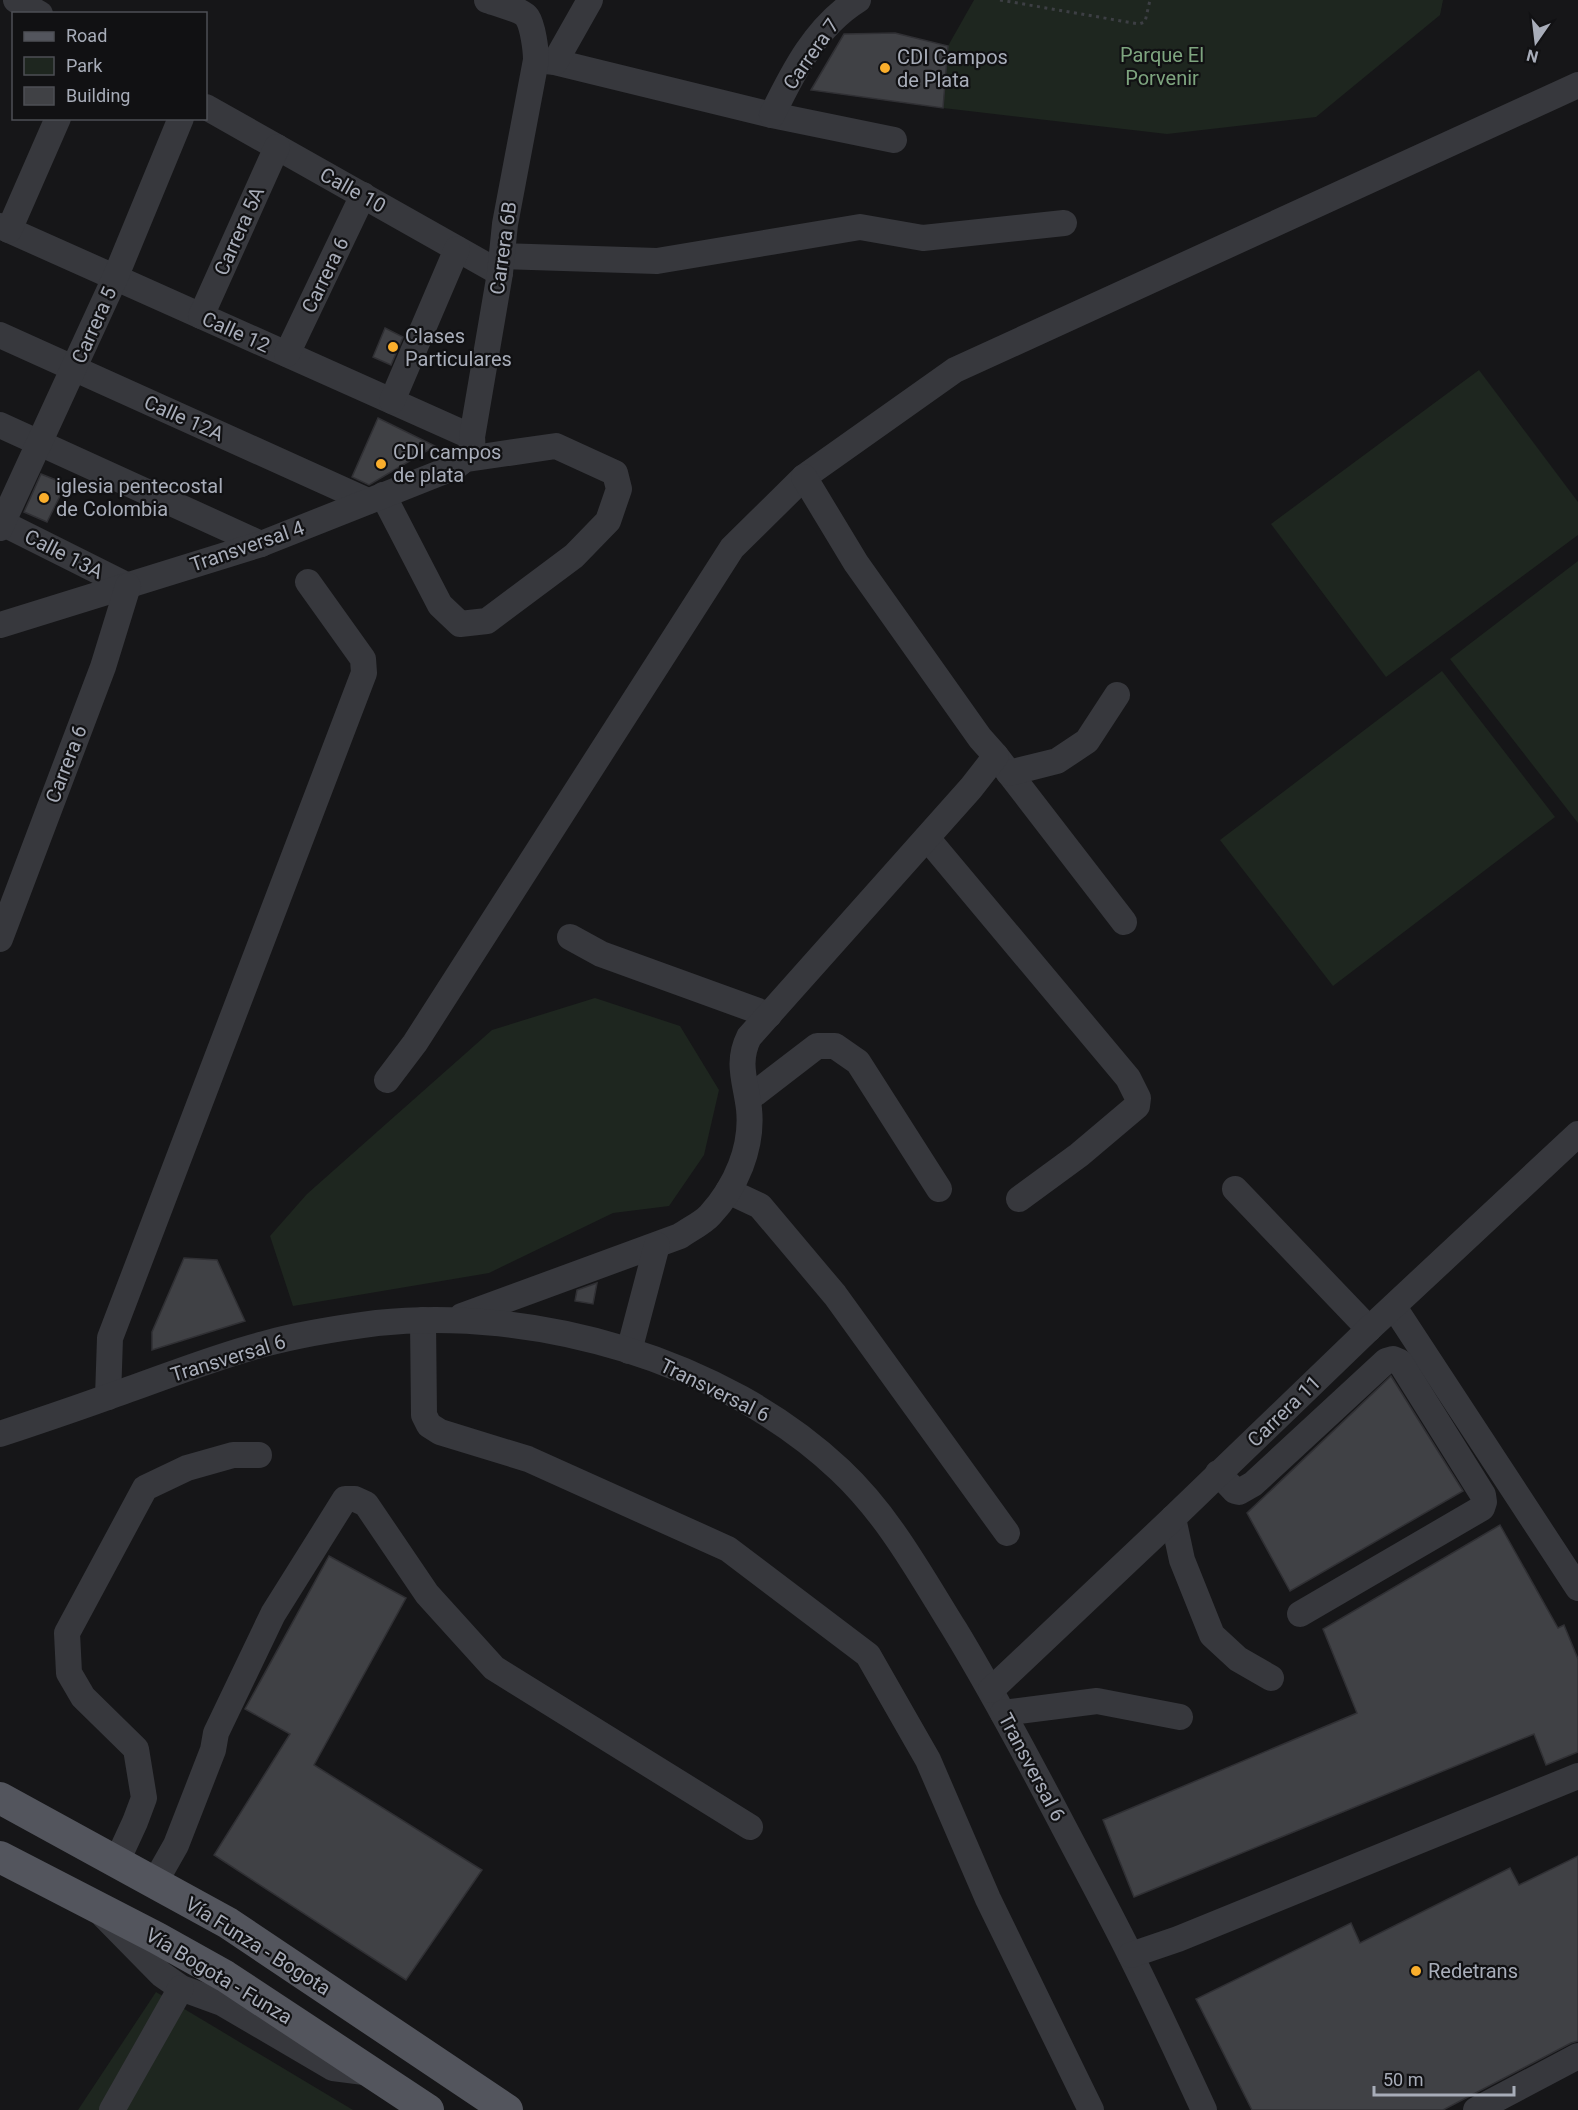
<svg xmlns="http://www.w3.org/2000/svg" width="1578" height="2110" font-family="Roboto,sans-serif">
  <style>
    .green { fill: #1e261f }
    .building { fill: #404145; stroke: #303034; stroke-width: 1.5 }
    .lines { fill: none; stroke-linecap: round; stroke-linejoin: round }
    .path { stroke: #3d3f44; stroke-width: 3; stroke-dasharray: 3 4.5; stroke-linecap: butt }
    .minor { stroke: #37383d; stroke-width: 26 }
    .major { stroke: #53555d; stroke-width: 32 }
    .poi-dot { fill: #faae2c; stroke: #111113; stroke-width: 2 }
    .labels { text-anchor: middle; stroke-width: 4.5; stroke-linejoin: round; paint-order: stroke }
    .street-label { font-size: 20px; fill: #a8adb9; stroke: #111113 }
    .park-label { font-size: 20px; fill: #7ea57f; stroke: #111113 }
    .poi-label { font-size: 20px; fill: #a8adb9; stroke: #111113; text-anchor: start }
  </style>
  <rect width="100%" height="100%" fill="#161618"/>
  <!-- green -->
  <g class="green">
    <path d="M 974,0 L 1443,0 L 1440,15 L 1316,117 L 1167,134 L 943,108 L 948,46 Z"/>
    <path d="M 1479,370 L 1578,502 L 1578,535 L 1386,677 L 1271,524 Z"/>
    <path d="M 1578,561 L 1578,823 L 1450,659 Z"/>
    <path d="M 1442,671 L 1555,817 L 1333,986 L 1220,840 Z"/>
    <path d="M 595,998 L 680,1026 L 719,1090 L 704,1155 L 669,1206 L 613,1213 L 489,1273 L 293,1306 L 270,1236 L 307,1194 L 492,1030 Z"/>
    <path d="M 156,1992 L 353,2110 L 78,2110 Z"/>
  </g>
  <!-- building -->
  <g class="building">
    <path d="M 895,33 L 948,46 L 943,108 L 811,90 L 844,34 Z"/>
    <path d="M 385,328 L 403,337 L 391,365 L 373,357 Z"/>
    <path d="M 378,418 L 435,446 L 369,485 L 352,477 Z"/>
    <path d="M 41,474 L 66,484 L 47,522 L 24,512 Z"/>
    <path d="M 184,1258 L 217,1260 L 245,1321 L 152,1350 L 152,1332 Z"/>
    <path d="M 597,1283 L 593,1304 L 575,1301 L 577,1290 Z"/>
    <path d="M 1391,1376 L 1463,1491 L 1290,1591 L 1247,1513 Z"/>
    <path d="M 1500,1525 L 1558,1628 L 1564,1625 L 1578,1659 L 1578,1752 L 1546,1765 L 1534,1734 L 1134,1897 L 1103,1820 L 1357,1713 L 1323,1629 Z"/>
    <path d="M 329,1556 L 406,1598 L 314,1765 L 482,1870 L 406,1980 L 214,1855 L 290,1734 L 245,1709 Z"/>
    <path d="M 1578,1856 L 1578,2041 L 1571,2043 L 1443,2110 L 1252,2110 L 1196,1999 L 1351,1923 L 1360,1943 L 1510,1868 L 1519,1885 Z"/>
  </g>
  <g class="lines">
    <!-- path -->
    <path class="path" d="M 1000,0 L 1139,24 L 1145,22 L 1150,0"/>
    <!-- minor -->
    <g class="minor">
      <path d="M 16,0 L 40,14"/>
      <path d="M 536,60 L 555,62 L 772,115 L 894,140"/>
      <path d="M 555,62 L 590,0"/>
      <path d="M 206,107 L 500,273"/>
      <path d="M 772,115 C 793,72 816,26 858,0"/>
      <path d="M 0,226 L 472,437"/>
      <path d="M 9,230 L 58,118"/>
      <path d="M 502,256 L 657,261 L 860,227 L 923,238 L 1064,223"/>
      <path d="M 201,316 L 277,147"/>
      <path d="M 0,335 L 368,501"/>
      <path d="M 287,354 L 363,195"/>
      <path d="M 392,401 L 457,249"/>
      <path d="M 0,425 L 261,544"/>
      <path d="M 383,495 L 440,605 L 460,624 L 487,621 L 574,556 L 608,521 L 619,489 L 615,473 L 556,446 L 467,459"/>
      <path d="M 0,522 L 128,586"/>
      <path d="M 0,528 L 115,278 L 181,118"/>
      <path d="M 0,625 L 261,544 L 455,467 C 467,458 474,452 472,437 L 500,273 L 505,224 L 536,60 C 536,50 533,26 527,17 C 522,10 495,3 487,0"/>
      <path d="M 996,756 L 1124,922"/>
      <path d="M 1009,773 L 1057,761 L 1087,741 L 1117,695"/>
      <path d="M 927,838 L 1128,1078 L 1138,1098 L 1137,1106 L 1079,1155 L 1019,1199"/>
      <path d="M 570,937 L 601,954 L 769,1015"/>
      <path d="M 0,939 L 103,667 L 128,586"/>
      <path d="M 387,1080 L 415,1043 L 732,548 L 804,477 L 955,370 L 1578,85"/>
      <path d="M 748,1099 L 817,1046 L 835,1046 L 858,1062 L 939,1189"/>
      <path d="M 1235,1189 L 1369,1329"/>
      <path d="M 728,1191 L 760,1206 L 835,1295 L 1007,1533"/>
      <path d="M 1394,1307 L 1578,1588"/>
      <path d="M 462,1316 L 680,1236 C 690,1229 703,1223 710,1215 C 736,1187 753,1147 749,1109 C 746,1082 736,1063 749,1037 L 971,788 L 996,756 L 980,738 L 856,563 L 804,477"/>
      <path d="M 423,1320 L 424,1415 L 429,1425 L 440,1432 L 528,1459 L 728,1549 L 868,1655 L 928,1760 L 988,1899 L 1091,2110"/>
      <path d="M 629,1351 L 657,1245"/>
      <path d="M 108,1397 L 110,1338 L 364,673 L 363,659 L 308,582"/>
      <path d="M 0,1434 C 39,1421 78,1408 116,1394 C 165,1377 214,1357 264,1344 C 300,1334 339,1328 377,1323 C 534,1306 724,1360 840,1470 C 889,1516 920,1574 955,1630 C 992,1691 1025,1753 1058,1816 C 1082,1862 1107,1908 1130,1954 C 1156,2006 1180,2058 1204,2110"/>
      <path d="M 1218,1473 L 1235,1491 L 1239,1492 L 1253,1484 L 1386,1361 L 1393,1359 L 1400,1362 L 1483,1495 L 1484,1502 L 1482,1508 L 1300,1614"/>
      <path d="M 1173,1518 L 1182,1560 L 1212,1635 L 1238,1659 L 1271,1678"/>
      <path d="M 991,1690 L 1173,1518 L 1369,1329 L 1578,1134"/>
      <path d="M 1003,1713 L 1097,1701 L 1180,1717"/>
      <path d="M 117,1861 L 135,1822 L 144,1798 L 136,1749 L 83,1697 L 69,1673 L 67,1633 L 145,1488 L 187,1468 L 233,1455 L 259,1455"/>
      <path d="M 155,1882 L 176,1845 L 213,1750 L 216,1733 L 273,1614 L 345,1499 L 355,1499 L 366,1504 L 427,1594 L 494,1668 L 750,1827"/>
      <path d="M 104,1916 L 161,1974 L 181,1988 L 222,2003 L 333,2068 L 372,2073"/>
      <path d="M 1131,1955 L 1178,1939 L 1578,1776"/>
      <path d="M 112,2110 L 181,1988"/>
      <path d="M 1476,2110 L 1578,2056"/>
    </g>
    <!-- major -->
    <g class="major">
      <path d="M 0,1798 L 228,1923 L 507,2110"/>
      <path d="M 0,1857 L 157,1938 L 225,1976 L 428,2110"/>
    </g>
  </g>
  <!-- markers -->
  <g class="poi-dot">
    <circle cx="885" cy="68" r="6"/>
    <circle cx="393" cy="347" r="6"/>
    <circle cx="381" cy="464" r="6"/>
    <circle cx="44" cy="498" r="6"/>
    <circle cx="1416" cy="1971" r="6"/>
  </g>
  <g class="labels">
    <!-- street labels -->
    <g class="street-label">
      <text transform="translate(811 54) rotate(-55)" y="7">Carrera 7</text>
      <text transform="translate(353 190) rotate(29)" y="7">Calle 10</text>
      <text transform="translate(239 231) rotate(-66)" y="7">Carrera 5A</text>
      <text transform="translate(503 248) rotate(-82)" y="7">Carrera 6B</text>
      <text transform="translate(325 275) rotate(-64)" y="7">Carrera 6</text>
      <text transform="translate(94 325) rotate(-66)" y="7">Carrera 5</text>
      <text transform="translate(236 332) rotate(24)" y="7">Calle 12</text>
      <text transform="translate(184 418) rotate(24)" y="7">Calle 12A</text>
      <text transform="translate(247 546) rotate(-19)" y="7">Transversal 4</text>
      <text transform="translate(64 554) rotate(27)" y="7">Calle 13A</text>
      <text transform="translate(66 764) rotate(-69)" y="7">Carrera 6</text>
      <text transform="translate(228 1358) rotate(-17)" y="7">Transversal 6</text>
      <text transform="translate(715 1390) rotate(26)" y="7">Transversal 6</text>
      <text transform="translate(1284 1411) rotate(-44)" y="7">Carrera 11</text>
      <text transform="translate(1032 1767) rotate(62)" y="7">Transversal 6</text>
      <text transform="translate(258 1946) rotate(32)" y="7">Vía Funza - Bogota</text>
      <text transform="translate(219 1976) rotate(31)" y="7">Vía Bogota - Funza</text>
    </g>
    <!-- park labels -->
    <g class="park-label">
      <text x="1162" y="62">Parque El<tspan x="1162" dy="23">Porvenir</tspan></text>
    </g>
    <!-- poi labels -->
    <g class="poi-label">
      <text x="897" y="64">CDI Campos<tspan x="897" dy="23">de Plata</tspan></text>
      <text x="405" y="343">Clases<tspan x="405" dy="23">Particulares</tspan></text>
      <text x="393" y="459">CDI campos<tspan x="393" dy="23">de plata</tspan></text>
      <text x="56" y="493">iglesia pentecostal<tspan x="56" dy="23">de Colombia</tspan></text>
      <text x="1428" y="1978">Redetrans</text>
    </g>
  </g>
  <!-- legend -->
  <rect x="12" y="12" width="195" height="108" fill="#111113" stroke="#4d4f55" stroke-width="1.5"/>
  <rect x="24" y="32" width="30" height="9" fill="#53555d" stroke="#4d4f55" stroke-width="1.5"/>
  <text x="66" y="42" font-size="18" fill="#a8adb9">Road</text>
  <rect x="24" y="57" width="30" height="18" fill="#1e261f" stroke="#4d4f55" stroke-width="1.5"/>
  <text x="66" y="72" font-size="18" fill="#a8adb9">Park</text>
  <rect x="24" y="87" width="30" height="18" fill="#404145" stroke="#4d4f55" stroke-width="1.5"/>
  <text x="66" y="102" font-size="18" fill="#a8adb9">Building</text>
  <!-- north arrow -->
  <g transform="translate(1536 42) rotate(194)" stroke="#111113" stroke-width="4.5" paint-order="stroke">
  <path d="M0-4.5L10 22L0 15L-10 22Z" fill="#a8adb9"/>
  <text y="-9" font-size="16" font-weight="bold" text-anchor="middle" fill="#a8adb9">N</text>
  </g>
  <!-- scale -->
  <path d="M1374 2086v9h140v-9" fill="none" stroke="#a8adb9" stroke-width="3"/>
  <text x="1383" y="2086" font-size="18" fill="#a8adb9" stroke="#111113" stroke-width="4.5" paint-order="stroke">50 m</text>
</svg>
